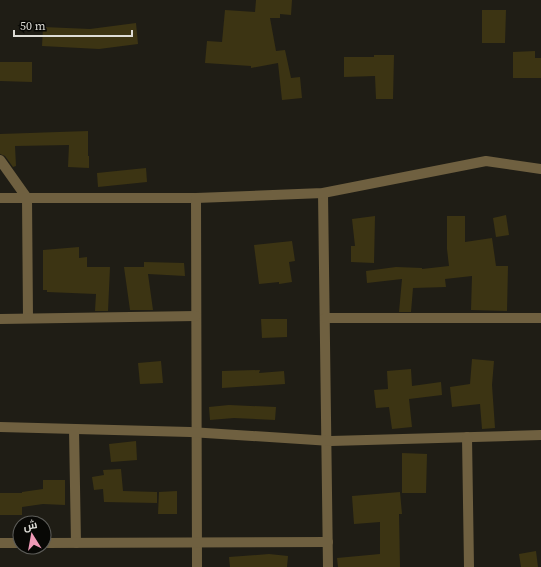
<svg xmlns="http://www.w3.org/2000/svg" width="541" height="567" font-family="'Source Serif 4',Cairo,serif">
  <style>
    .building { fill: #3c3413 }
    .lines { fill: none; stroke-linecap: round; stroke-linejoin: round }
    .street { stroke: #6f6040; stroke-width: 10 }
  </style>
  <rect width="100%" height="100%" fill="#1f1d15"/>
  <!-- building -->
  <g class="building">
    <path d="M 256,0 L 292,0 L 291,15 L 280,14 L 280,18 L 270,18 L 276,51 L 285,50 L 291,78 L 300,77 L 302,98 L 282,100 L 278,63 L 251,68 L 251,66 L 205,63 L 207,41 L 222,42 L 225,10 L 255,12 Z"/>
    <path d="M 482,10 L 506,10 L 505,43 L 482,43 Z"/>
    <path d="M 136,23 L 138,44 L 99,49 L 42,46 L 43,27 L 90,29 Z"/>
    <path d="M 535,51 L 535,58 L 541,58 L 541,78 L 513,78 L 513,52 Z"/>
    <path d="M 374,55 L 394,55 L 393,99 L 376,99 L 375,76 L 344,77 L 344,57 L 374,57 Z"/>
    <path d="M 0,62 L 32,62 L 32,82 L 0,81 Z"/>
    <path d="M 88,131 L 88,156 L 89,156 L 89,168 L 68,167 L 69,145 L 15,146 L 16,166 L 13,167 L 5,156 L 0,154 L 0,134 Z"/>
    <path d="M 146,168 L 147,182 L 98,187 L 97,173 Z"/>
    <path d="M 506,215 L 509,235 L 496,237 L 493,218 Z"/>
    <path d="M 375,216 L 374,263 L 351,262 L 351,246 L 355,246 L 352,219 Z"/>
    <path d="M 447,216 L 465,216 L 465,242 L 492,238 L 496,266 L 508,266 L 507,311 L 471,310 L 472,276 L 445,279 L 446,287 L 413,288 L 411,312 L 399,312 L 402,279 L 367,283 L 366,271 L 396,267 L 422,268 L 422,269 L 449,266 L 447,249 Z"/>
    <path d="M 292,241 L 295,261 L 289,262 L 292,282 L 279,284 L 279,282 L 259,284 L 254,245 Z"/>
    <path d="M 79,247 L 79,258 L 87,257 L 87,267 L 110,267 L 108,311 L 95,311 L 96,294 L 47,292 L 47,290 L 43,290 L 43,250 Z"/>
    <path d="M 144,262 L 184,263 L 185,276 L 148,274 L 153,310 L 130,310 L 124,267 L 144,267 Z"/>
    <path d="M 261,319 L 287,319 L 287,337 L 262,338 Z"/>
    <path d="M 472,359 L 494,361 L 492,385 L 495,428 L 482,429 L 480,404 L 452,407 L 450,387 L 470,384 Z"/>
    <path d="M 161,361 L 163,383 L 140,384 L 138,363 Z"/>
    <path d="M 411,369 L 412,386 L 441,382 L 442,395 L 409,399 L 412,427 L 392,429 L 389,407 L 376,408 L 374,390 L 388,389 L 387,371 Z"/>
    <path d="M 260,370 L 259,373 L 284,371 L 285,384 L 222,388 L 222,371 Z"/>
    <path d="M 229,405 L 276,407 L 275,420 L 234,418 L 210,420 L 209,407 Z"/>
    <path d="M 136,441 L 137,460 L 111,462 L 109,444 Z"/>
    <path d="M 402,453 L 427,454 L 426,493 L 402,493 Z"/>
    <path d="M 121,469 L 123,491 L 157,492 L 157,503 L 104,502 L 103,489 L 94,490 L 92,477 L 104,475 L 103,470 Z"/>
    <path d="M 43,480 L 65,480 L 65,505 L 43,504 L 22,507 L 22,515 L 0,515 L 0,493 L 22,493 L 22,492 L 43,489 Z"/>
    <path d="M 177,491 L 177,514 L 158,514 L 159,492 Z"/>
    <path d="M 400,492 L 402,514 L 399,514 L 400,567 L 338,567 L 337,558 L 380,554 L 380,522 L 354,524 L 352,496 Z"/>
    <path d="M 536,551 L 538,567 L 521,567 L 519,554 Z"/>
    <path d="M 269,554 L 288,556 L 287,567 L 230,567 L 229,557 Z"/>
  </g>
  <g class="lines">
    <!-- street -->
    <g class="street">
      <path d="M 0,160 L 27,198 L 28,318"/>
      <path d="M 323,193 L 328,567"/>
      <path d="M 0,198 L 196,198 L 323,193 L 486,161 L 541,169"/>
      <path d="M 196,198 L 197,567"/>
      <path d="M 325,318 L 541,318"/>
      <path d="M 0,319 L 196,316"/>
      <path d="M 0,427 L 190,432 L 331,441 L 541,435"/>
      <path d="M 74,429 L 76,543"/>
      <path d="M 467,437 L 469,567"/>
      <path d="M 0,543 L 20,543"/>
      <path d="M 44,543 L 328,542"/>
    </g>
  </g>
  <!-- north arrow -->
  <g transform="translate(32 535) rotate(349)"><circle r="19" fill="#080805" stroke="#5d5d59"/>
  <path d="M0-3L7 15L0 10L-7 15Z" fill="#f09ab7"/>
  <text y="-6" font-size="11" font-weight="bold" text-anchor="middle" fill="#dddcd6">ش</text>
  </g>
  <!-- scale -->
  <path d="M14 30v6h118v-6" fill="none" stroke="#dddcd6" stroke-width="2"/>
  <text x="20" y="30" font-size="12" fill="#dddcd6" stroke="#080805" stroke-width="3" paint-order="stroke">50 m</text>
</svg>
